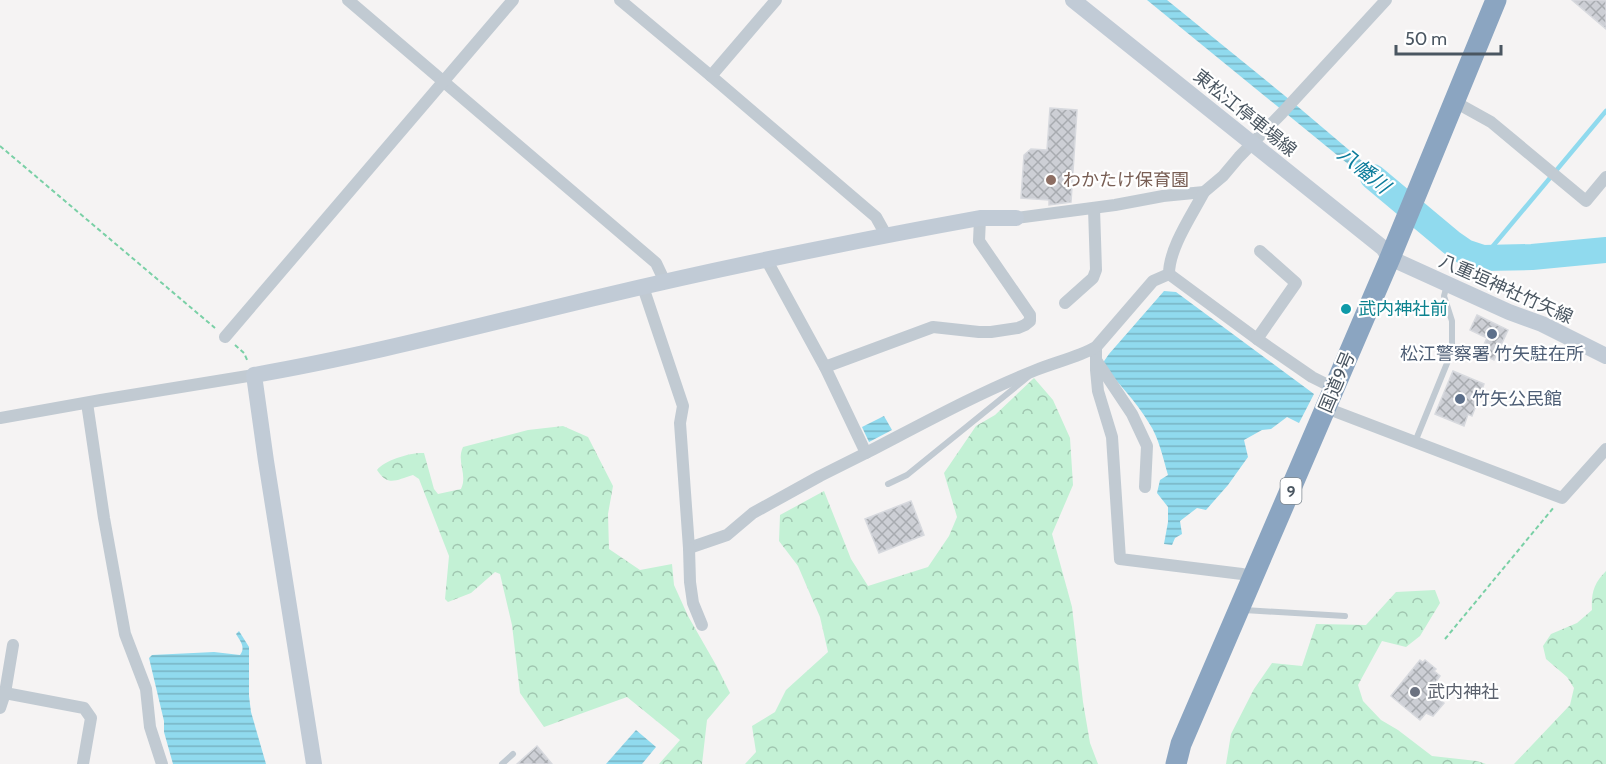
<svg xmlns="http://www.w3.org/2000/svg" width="1606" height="764" font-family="Cabin,'Noto Sans JP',sans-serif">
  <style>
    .forest { fill: url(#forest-crowns) }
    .water { fill: url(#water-rules) }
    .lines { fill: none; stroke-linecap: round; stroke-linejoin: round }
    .stream { stroke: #90daee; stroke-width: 4.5 }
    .river { stroke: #90daee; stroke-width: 26 }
    .building { fill: url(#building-cross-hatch); stroke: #d7d9de; stroke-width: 1.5 }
    .path { stroke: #7ad0a6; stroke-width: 2; stroke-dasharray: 4.5 3; stroke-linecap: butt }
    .lane { stroke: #c1cad2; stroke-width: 6 }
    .street { stroke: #c1cad2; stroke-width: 12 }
    .secondary { stroke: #c1cbd6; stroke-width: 16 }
    .highway { stroke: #8ba5c1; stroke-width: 21 }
    .education-dot { fill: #8d6e63; stroke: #fff; stroke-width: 2 }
    .culture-dot { fill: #0f9aa8; stroke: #fff; stroke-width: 2 }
    .service-dot { fill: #5c6f8a; stroke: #fff; stroke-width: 2 }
    .worship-dot { fill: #6b7280; stroke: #fff; stroke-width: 2 }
    .labels { text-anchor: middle; stroke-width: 4.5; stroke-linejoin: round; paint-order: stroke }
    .shield { fill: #fff; stroke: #808990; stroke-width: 1.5 }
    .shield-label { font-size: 16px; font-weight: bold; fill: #4a5661 }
    .street-label { font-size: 18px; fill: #4a5661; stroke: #fff }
    .education-label { font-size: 18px; fill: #785e54; stroke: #fff; text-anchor: start }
    .culture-label { font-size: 18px; fill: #0d838f; stroke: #fff; text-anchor: start }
    .service-label { font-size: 18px; fill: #4e5e75; stroke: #fff }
    .worship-label { font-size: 18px; fill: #5b616d; stroke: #fff; text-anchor: start }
    .water-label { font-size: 20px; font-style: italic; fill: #0c7c9b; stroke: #fff }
  </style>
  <defs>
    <pattern id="forest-crowns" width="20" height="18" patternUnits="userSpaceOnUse" patternTransform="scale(1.5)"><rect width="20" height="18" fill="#c3f1d5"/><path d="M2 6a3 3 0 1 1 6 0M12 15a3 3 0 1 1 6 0" fill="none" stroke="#a0c6b0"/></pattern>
    <pattern id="water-rules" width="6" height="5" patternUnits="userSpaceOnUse" patternTransform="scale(1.5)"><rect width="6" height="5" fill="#90daee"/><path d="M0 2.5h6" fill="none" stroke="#78b4c4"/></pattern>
    <pattern id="building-cross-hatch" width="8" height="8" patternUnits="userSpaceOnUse" patternTransform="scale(1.5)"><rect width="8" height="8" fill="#cdcfd5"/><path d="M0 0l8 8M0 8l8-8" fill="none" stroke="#a8abb0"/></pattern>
  </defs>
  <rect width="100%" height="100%" fill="#f5f3f3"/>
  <!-- forest -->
  <g class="forest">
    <path d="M 1034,378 L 1053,400 L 1070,438 L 1073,485 L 1052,534 L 1072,607 L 1083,702 L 1090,743 L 1098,764 L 745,764 L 756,752 L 752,726 L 775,712 L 786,690 L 828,652 L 820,617 L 798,566 L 779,541 L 780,515 L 824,491 L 851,559 L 868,586 L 928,567 L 949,536 L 957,517 L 944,473 L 976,426 L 995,415 Z"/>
    <path d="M 563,426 L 588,437 L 613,486 L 608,514 L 609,549 L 640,570 L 672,564 L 674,585 L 688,616 L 716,665 L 730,693 L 707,720 L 702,764 L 659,764 L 680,740 L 627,697 L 544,727 L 520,693 L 512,625 L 500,574 L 495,572 L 471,593 L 448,602 L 445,599 L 449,556 L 419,479 L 413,475 C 396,480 388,487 377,470 C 384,460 412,452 424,453 L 434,489 L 438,494 L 461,489 C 468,474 456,462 463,447 L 528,430 Z"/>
    <path d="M 1606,571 L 1606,764 L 1514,764 L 1570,705 L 1574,688 L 1567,677 L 1546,659 L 1543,646 L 1551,634 L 1577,623 L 1592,610 C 1591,593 1594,583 1606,571 Z"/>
    <path d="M 1435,590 L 1440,603 L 1420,636 L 1406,647 L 1382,641 L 1358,685 L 1363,701 L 1381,720 L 1398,730 L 1432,756 L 1477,761 L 1486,764 L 1226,764 L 1231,734 L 1254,689 L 1272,663 L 1302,666 L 1316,624 L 1366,625 L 1396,592 Z"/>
  </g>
  <!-- water -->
  <g class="water">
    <path d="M 1147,0 L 1167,0 L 1290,100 L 1401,194 L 1397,204 Z"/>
    <path d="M 1164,291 L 1176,292 L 1314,394 L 1299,423 L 1287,417 L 1271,429 L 1262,430 L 1244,440 L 1248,457 L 1228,485 L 1206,510 L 1197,508 L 1180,521 L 1182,534 L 1175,538 L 1172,545 L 1164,544 L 1168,522 L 1168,507 L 1157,493 L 1160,480 L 1168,475 C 1163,458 1159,438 1149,423 C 1136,401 1118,383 1102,364 L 1109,354 Z"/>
    <path d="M 884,416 L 892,430 L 869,442 L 862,427 Z"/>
    <path d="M 239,631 L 249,647 L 249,696 L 251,712 L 266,764 L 173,764 L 164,732 L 164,721 L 149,658 L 152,655 L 214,652 L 240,655 C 246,647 240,641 236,634 Z"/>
    <path d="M 636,730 L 656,747 L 642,764 L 606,764 Z"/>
  </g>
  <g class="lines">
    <!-- stream -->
    <path class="stream" d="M 1483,258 L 1606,111"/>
    <!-- river -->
    <path class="river" d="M 1373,177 L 1452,243 L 1465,252 L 1483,258 L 1532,257 L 1606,250"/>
  </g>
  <!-- building -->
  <g class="building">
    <path d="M 1572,0 L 1606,0 L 1606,29 Z"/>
    <path d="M 1050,108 L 1077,110 L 1071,202 L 1049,205 L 1049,200 L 1021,198 L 1024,155 L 1031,149 L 1047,150 Z"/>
    <path d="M 1477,315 L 1508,330 L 1494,360 L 1480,353 L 1487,338 L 1470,330 Z"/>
    <path d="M 1453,371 L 1484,384 L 1472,416 L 1468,414 L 1464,426 L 1435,414 Z"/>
    <path d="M 911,501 L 924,535 L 879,553 L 865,519 Z"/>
    <path d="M 1420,660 L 1423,662 L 1425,660 L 1436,669 L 1434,671 L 1440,676 L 1431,689 L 1441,696 L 1439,699 L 1444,703 L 1433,716 L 1426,713 L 1420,720 L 1391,696 Z"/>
    <path d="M 537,746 L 552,764 L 517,764 Z"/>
  </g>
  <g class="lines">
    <!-- path -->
    <g class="path">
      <path d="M 0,146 L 215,328"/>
      <path d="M 235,345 L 244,353 L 248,362"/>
      <path d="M 1445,639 L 1554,507"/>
    </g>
    <!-- lane -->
    <g class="lane">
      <path d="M 1415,442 L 1452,351 L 1452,321 L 1444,296 L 1447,285"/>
      <path d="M 888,484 L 907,475 L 1028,377"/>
      <path d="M 1244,610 L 1345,616"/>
      <path d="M 502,764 L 513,754"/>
    </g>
    <!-- street -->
    <g class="street">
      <path d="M 348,0 L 656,263 L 665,282"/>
      <path d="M 620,0 L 711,76 L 776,0"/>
      <path d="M 711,76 L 876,217 L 886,235"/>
      <path d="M 1455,102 L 1491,122 L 1586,201 L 1606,177"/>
      <path d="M 1016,218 L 1115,205 L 1163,196 L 1204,192 L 1223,176 L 1239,157 L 1282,113 L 1386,0"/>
      <path d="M 1169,274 L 1257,339 L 1296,283 L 1260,251"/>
      <path d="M 643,287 L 683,406 L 680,423 L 689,548 L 727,535 L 753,513 L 820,476 L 866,453 L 825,367 L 766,259"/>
      <path d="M 1065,303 L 1093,278 L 1096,270 L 1094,208"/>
      <path d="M 225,337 L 513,0"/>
      <path d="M 1257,339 L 1312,377 L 1334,388"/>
      <path d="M 1096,347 L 1096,370 L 1098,391 L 1112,437 L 1120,559 L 1242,574 L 1254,578"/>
      <path d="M 1096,360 L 1132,414 L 1147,446 L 1145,487"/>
      <path d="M 825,367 L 933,327 L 979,332 L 991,332 L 1018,328 L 1025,325 L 1030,321 L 1030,315 L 979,241 L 980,218"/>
      <path d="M 87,403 L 104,518 L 125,634 L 146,689 L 150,727 L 162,764"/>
      <path d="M 1326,408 L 1562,498 L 1606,449"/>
      <path d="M 0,418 L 101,400 L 254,375"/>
      <path d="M 866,453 C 922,424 978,393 1036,370 C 1056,362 1078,357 1096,347 L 1153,281 L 1169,274 C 1169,248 1192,215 1204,192"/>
      <path d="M 689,548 L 690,582 L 693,603 L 702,625"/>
      <path d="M 5,693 L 13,645"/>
      <path d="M 0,708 L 5,693 L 84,708 L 91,718 L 83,764"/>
    </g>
    <!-- secondary -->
    <g class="secondary">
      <path d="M 1073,0 L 1383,248 L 1390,258 L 1509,312 L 1542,324 L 1606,356"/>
      <path d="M 314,764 L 266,461 L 254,375 C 370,355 485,324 599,297 C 725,267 853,241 980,218 L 1016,218"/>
    </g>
    <!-- highway -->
    <path class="highway" d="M 1176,764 L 1181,744 L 1390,258 L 1496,0"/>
  </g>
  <!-- markers -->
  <circle class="education-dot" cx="1051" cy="180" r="6"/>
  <circle class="culture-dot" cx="1346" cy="309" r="6"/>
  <g class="service-dot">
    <circle cx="1492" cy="334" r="6"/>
    <circle cx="1460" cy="399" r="6"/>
  </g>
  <circle class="worship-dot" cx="1415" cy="692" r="6"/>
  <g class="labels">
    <!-- shield labels -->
    <rect class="shield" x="1280.5" y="478" width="21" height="26" rx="4.5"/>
    <g class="shield-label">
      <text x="1291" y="497">9</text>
    </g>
    <!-- street labels -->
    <g class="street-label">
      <text transform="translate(1245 113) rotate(39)" y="6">東松江停車場線</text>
      <text transform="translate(1506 289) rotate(24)" y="6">八重垣神社竹矢線</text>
      <text transform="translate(1337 382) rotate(-67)" y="6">国道9号</text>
    </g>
    <!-- education labels -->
    <g class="education-label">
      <text x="1063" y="186">わかたけ保育園</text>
    </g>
    <!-- culture labels -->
    <g class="culture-label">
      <text x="1358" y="315">武内神社前</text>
    </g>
    <!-- service labels -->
    <g class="service-label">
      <text x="1492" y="360">松江警察署 竹矢駐在所</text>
      <text x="1472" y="405" text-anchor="start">竹矢公民館</text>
    </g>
    <!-- worship labels -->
    <g class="worship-label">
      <text x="1427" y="698">武内神社</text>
    </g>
    <!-- water labels -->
    <g class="water-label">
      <text transform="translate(1364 170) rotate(39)" y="7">八幡川</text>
    </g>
  </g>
  <!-- scale -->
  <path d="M1396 45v9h105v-9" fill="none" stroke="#4a5661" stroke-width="3"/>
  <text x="1405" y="45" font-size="18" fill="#4a5661" stroke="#ffffff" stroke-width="4.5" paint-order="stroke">50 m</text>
</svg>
